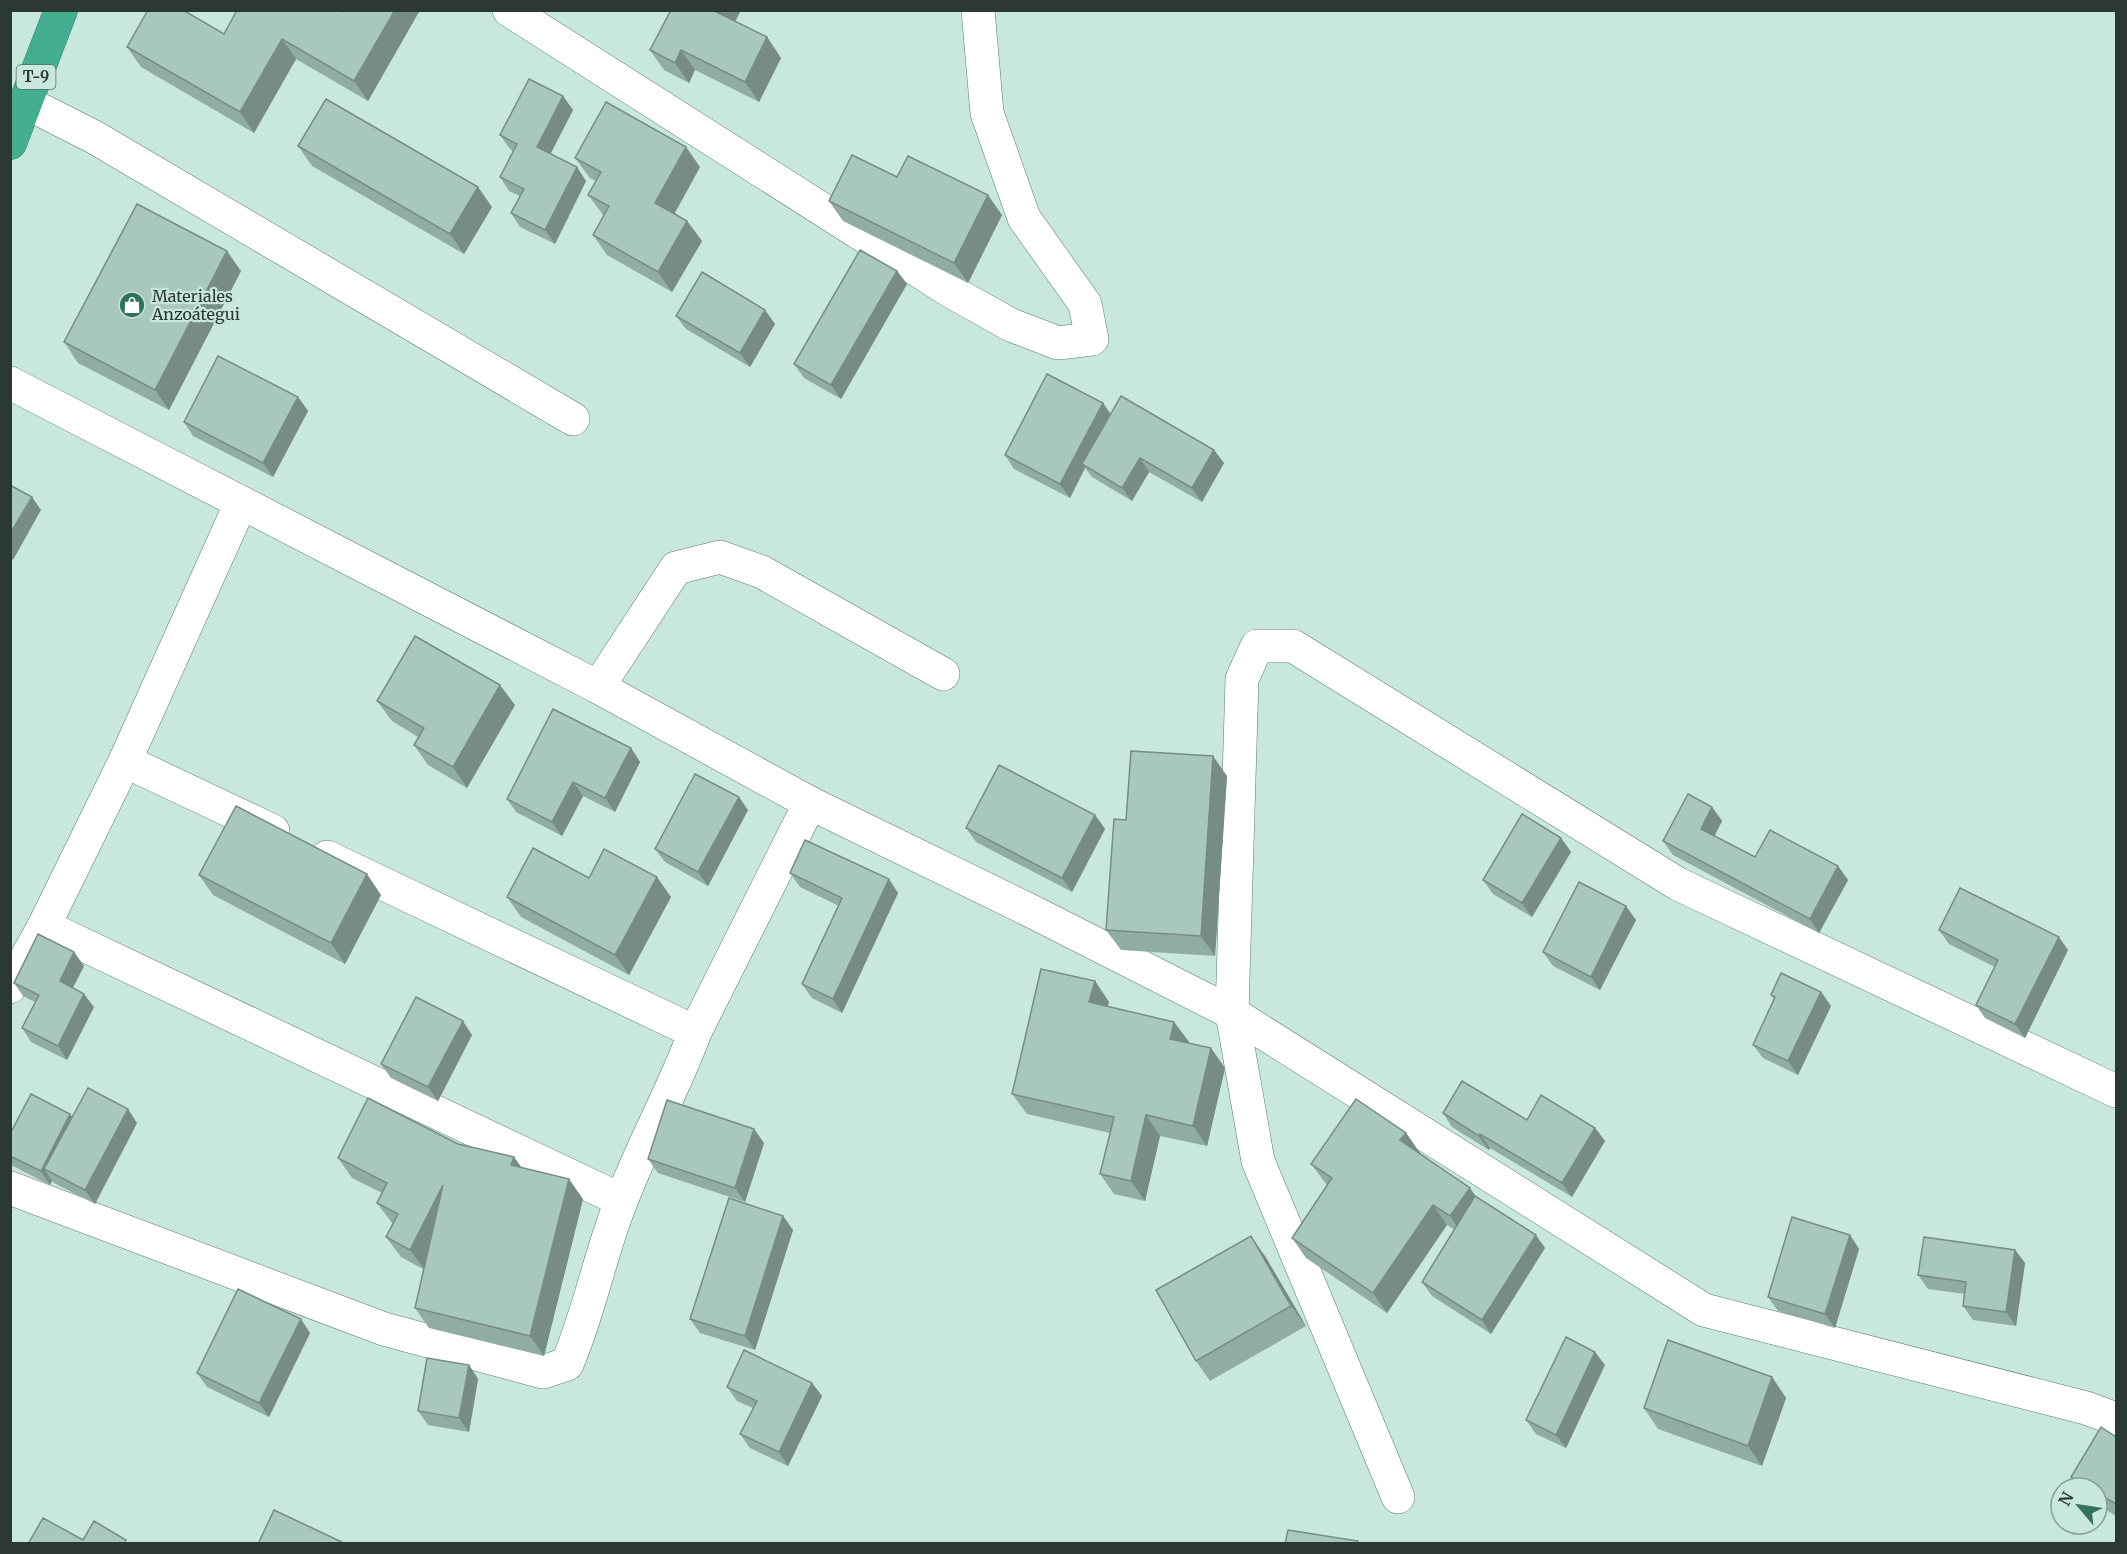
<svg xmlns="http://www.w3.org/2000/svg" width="2127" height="1554" font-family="Merriweather,serif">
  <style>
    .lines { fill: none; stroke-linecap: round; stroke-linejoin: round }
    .minor-casing { stroke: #5b796f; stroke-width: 34 }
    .highway-casing { stroke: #3b8570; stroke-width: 34 }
    .minor { stroke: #fff; stroke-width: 33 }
    .highway { stroke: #44ae91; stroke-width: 33 }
    .wall { fill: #90aca3 }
    .shaded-wall { fill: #768c84 }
    .building { fill: #a8c8bd; stroke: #768c84; stroke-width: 1.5 }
    .labels { text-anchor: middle; stroke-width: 4.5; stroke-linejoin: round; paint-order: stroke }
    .shield { fill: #c8e8dd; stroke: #5a6d67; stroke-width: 1.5 }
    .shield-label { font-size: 15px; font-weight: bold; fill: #2b3834 }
    .poi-label { font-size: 16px; fill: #2b3834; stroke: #c8e8dd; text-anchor: start }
  </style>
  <rect width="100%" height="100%" fill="#c8e8dd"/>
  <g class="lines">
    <!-- minor casing -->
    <g class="minor-casing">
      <g id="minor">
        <path d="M 509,10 L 952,292 L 1011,325 L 1058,343 L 1092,339 L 1085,304 L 1024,218 L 987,113 L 978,10"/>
        <path d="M 27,103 L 94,137 L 573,419"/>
        <path d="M 10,383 L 598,687 L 810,803 L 1035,913 L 1232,1013 L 1704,1310 L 2086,1408 L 2116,1419"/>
        <path d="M 598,687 L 676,568 L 720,557 L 762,572 L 943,674"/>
        <path d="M 125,761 L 273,831"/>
        <path d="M 327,857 L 695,1032"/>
        <path d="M 44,926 L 621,1200"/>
        <path d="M 10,987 L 44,926 L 125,761 L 241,503"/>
        <path d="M 10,1188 L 384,1329 L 543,1372 L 567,1364 C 590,1311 600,1253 622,1199 C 644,1142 674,1089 695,1032 L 810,803"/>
        <path d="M 1398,1497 L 1258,1161 L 1232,1013 L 1242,679 L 1257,646 L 1293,646 L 1678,884 L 2116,1091"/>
      </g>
    </g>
    <!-- highway casing -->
    <g class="highway-casing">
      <path id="highway" d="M 10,143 L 61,10"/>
    </g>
    <!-- minor -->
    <use href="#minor" class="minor"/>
    <!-- highway -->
    <use href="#highway" class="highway"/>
  </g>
  <!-- wall -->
  <g class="wall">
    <path d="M 345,10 L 420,10 L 368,101 L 296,59 L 254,133 L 141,67 L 127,47 L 224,34 L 344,12 Z"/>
    <path d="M 671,10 L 741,10 L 735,21 L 767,37 L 781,58 L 759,102 L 695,70 L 689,83 L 664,70 L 650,50 Z"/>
    <path d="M 563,96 L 573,110 L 550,154 L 586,181 L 555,244 L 520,227 L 511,213 L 520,196 L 509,191 L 500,177 L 513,151 L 510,149 L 500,135 Z"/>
    <path d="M 298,146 L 492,207 L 464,254 L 312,166 Z"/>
    <path d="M 575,158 L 700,167 L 675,213 L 687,221 L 702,241 L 672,292 L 607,255 L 593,235 L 604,216 L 588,195 L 596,181 L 590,178 Z"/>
    <path d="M 829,201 L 1002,215 L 968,283 L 843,221 Z"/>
    <path d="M 241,271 L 169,410 L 78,363 L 64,342 Z"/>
    <path d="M 897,271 L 907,284 L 841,399 L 804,378 L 794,364 Z"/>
    <path d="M 765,310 L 775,324 L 750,367 L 686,329 L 676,316 Z"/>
    <path d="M 298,397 L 308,411 L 273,477 L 193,436 L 184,422 Z"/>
    <path d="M 1103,403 L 1111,414 L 1214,450 L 1224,463 L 1202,502 L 1149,472 L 1132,501 L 1092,477 L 1085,468 L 1070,498 L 1014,469 L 1005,455 Z"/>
    <path d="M 377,701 L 515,705 L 467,788 L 428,765 L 414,745 L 418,737 L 392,721 Z"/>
    <path d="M 631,748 L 640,762 L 615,812 L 583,796 L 562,836 L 516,812 L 507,799 Z"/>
    <path d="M 1227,776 L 1215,956 L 1121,950 L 1106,930 L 1126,820 Z"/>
    <path d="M 1712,807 L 1722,821 L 1714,836 L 1755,857 L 1838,866 L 1848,880 L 1819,933 L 1673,855 L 1663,841 Z"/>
    <path d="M 748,810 L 708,886 L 665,862 L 655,849 Z"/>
    <path d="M 1095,815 L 1105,829 L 1072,892 L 976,842 L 966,828 Z"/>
    <path d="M 1561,838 L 1571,852 L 1532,917 L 1493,894 L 1483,880 Z"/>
    <path d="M 790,873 L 898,893 L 842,1013 L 812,998 L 802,984 L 839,906 L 800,887 Z"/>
    <path d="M 199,875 L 381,895 L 345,964 L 213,895 Z"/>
    <path d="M 589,878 L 671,897 L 629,975 L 521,917 L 507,897 Z"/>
    <path d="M 1636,920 L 1600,990 L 1553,966 L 1543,952 Z"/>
    <path d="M 1939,930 L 2068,950 L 2025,1038 L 1985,1018 L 1976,1005 L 1995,967 L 1949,944 Z"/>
    <path d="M 74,952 L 84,966 L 73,988 L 94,1007 L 67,1060 L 31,1042 L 22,1028 L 35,1002 L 23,996 L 14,983 Z"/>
    <path d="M 1095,981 L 1109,1002 L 1107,1006 L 1174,1022 L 1189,1042 L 1188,1043 L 1225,1068 L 1207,1146 L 1160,1136 L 1145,1201 L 1114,1194 L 1100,1174 L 1110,1133 L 1027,1114 L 1012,1094 Z"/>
    <path d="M 1821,992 L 1831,1006 L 1798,1075 L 1763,1058 L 1753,1045 L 1774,999 L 1771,995 Z"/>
    <path d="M 472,1035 L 438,1101 L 391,1078 L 381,1064 Z"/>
    <path d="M 1443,1113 L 1527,1120 L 1595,1128 L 1605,1141 L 1572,1197 L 1490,1148 L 1489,1150 L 1452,1127 Z"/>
    <path d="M 70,1114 L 72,1117 L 137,1123 L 95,1204 L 54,1183 L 52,1181 L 50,1185 L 11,1165 L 10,1164 L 10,1134 Z"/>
    <path d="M 754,1129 L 764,1143 L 745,1202 L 658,1173 L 648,1159 Z"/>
    <path d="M 1406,1133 L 1420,1153 L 1476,1197 L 1545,1248 L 1491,1334 L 1432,1296 L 1422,1282 L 1455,1230 L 1447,1225 L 1387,1313 L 1306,1258 L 1292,1238 L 1327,1185 L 1311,1164 Z"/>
    <path d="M 458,1144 L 514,1157 L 521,1167 L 583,1199 L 544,1356 L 429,1328 L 415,1308 L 423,1269 L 401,1257 L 386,1237 L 393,1224 L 392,1223 L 377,1203 L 382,1193 L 352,1178 L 338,1158 Z"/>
    <path d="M 783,1216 L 793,1230 L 755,1350 L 700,1333 L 690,1319 Z"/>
    <path d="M 1850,1235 L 1859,1249 L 1835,1328 L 1778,1311 L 1768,1297 Z"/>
    <path d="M 2015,1250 L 2025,1263 L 2016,1326 L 1973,1320 L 1963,1306 L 1965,1294 L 1928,1289 L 1918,1275 Z"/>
    <path d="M 1265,1256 L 1306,1326 L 1210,1381 L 1196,1361 Z"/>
    <path d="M 310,1333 L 269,1417 L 207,1387 L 197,1373 Z"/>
    <path d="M 469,1365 L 478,1379 L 469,1432 L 428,1425 L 418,1411 Z"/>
    <path d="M 1605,1365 L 1566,1448 L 1536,1434 L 1526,1420 Z"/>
    <path d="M 1772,1377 L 1786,1398 L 1762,1466 L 1658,1429 L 1644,1408 Z"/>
    <path d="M 812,1383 L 822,1396 L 788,1466 L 750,1448 L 740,1434 L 753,1408 L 737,1401 L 727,1387 Z"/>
    <path d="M 2116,1437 L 2116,1516 L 2097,1504 L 2097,1488 L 2079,1488 L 2071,1477 Z"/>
  </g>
  <!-- shaded-wall -->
  <g class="shaded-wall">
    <path d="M 395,10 L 420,10 L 368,101 L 354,81 Z"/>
    <path d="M 717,10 L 741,10 L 730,32 L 716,12 Z"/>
    <path d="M 767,37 L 781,58 L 759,102 L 745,82 Z"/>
    <path d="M 282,39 L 296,59 L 254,133 L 240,112 Z"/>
    <path d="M 681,50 L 695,70 L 689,83 L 675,63 Z"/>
    <path d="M 563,96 L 573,110 L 547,161 L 537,147 Z"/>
    <path d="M 686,147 L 700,167 L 669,223 L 655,203 Z"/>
    <path d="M 577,167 L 586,181 L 555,244 L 545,230 Z"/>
    <path d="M 478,187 L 492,207 L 464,254 L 450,234 Z"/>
    <path d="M 988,195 L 1002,215 L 968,283 L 954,263 Z"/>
    <path d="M 687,221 L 702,241 L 672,292 L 658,272 Z"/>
    <path d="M 227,251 L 241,271 L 169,410 L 155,390 Z"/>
    <path d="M 897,271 L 907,284 L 841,399 L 831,385 Z"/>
    <path d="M 765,310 L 775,324 L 750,367 L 740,353 Z"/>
    <path d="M 298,397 L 308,411 L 273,477 L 263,463 Z"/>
    <path d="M 1103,403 L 1112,417 L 1082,464 L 1085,468 L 1070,498 L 1060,484 Z"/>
    <path d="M 1214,450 L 1224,463 L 1202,502 L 1192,488 Z"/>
    <path d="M 1140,458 L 1149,472 L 1132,501 L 1122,488 Z"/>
    <path d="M 32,497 L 41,510 L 13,560 L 10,557 L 10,534 Z"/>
    <path d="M 500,685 L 515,705 L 467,788 L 453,767 Z"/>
    <path d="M 631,748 L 640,762 L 615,812 L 605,798 Z"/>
    <path d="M 1213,756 L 1227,776 L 1215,956 L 1201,936 Z"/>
    <path d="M 573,782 L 583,796 L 562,836 L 552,822 Z"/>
    <path d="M 739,797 L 748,810 L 708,886 L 698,872 Z"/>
    <path d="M 1712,807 L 1722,821 L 1711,843 L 1701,829 Z"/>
    <path d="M 1095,815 L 1105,829 L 1072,892 L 1062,878 Z"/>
    <path d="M 1561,838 L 1571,852 L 1532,917 L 1522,903 Z"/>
    <path d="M 1838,866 L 1848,880 L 1819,933 L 1810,919 Z"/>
    <path d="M 367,874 L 381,895 L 345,964 L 331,943 Z"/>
    <path d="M 657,877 L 671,897 L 629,975 L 615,955 Z"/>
    <path d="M 889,879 L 898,893 L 842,1013 L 833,999 Z"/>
    <path d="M 1626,906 L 1636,920 L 1600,990 L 1591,977 Z"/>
    <path d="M 2059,937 L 2068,950 L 2025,1038 L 2015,1024 Z"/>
    <path d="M 74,952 L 84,966 L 69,995 L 60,981 Z"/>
    <path d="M 1095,981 L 1109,1002 L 1104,1022 L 1089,1002 Z"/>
    <path d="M 1821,992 L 1831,1006 L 1798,1075 L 1788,1061 Z"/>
    <path d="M 84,994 L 94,1007 L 67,1060 L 58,1046 Z"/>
    <path d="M 463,1021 L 472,1035 L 438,1101 L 428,1087 Z"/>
    <path d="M 1174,1022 L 1189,1042 L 1185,1059 L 1170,1039 Z"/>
    <path d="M 1211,1048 L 1225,1068 L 1207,1146 L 1193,1126 Z"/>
    <path d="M 128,1109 L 137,1123 L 95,1204 L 85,1190 Z"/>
    <path d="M 70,1114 L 80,1128 L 44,1169 L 52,1181 L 50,1185 L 41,1171 Z"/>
    <path d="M 1146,1115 L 1160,1136 L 1145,1201 L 1131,1181 Z"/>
    <path d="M 1595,1128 L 1605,1141 L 1572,1197 L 1562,1183 Z"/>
    <path d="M 754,1129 L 764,1143 L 745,1202 L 735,1188 Z"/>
    <path d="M 1406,1133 L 1420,1153 L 1400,1140 Z"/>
    <path d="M 1480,1134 L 1490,1148 L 1489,1150 L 1479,1136 Z"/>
    <path d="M 514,1157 L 528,1177 L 511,1165 Z"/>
    <path d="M 569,1179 L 583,1199 L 544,1356 L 530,1336 Z"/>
    <path d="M 443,1185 L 425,1270 L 410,1250 Z"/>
    <path d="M 1470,1188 L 1484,1208 L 1464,1236 L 1450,1216 Z"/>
    <path d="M 1433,1205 L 1447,1225 L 1387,1313 L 1373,1293 Z"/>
    <path d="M 783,1216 L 793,1230 L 755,1350 L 745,1336 Z"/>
    <path d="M 1536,1235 L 1545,1248 L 1491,1334 L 1482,1320 Z"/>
    <path d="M 1850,1235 L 1859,1249 L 1835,1328 L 1825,1314 Z"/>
    <path d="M 1251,1236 L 1265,1256 L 1306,1326 L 1291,1306 Z"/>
    <path d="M 2015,1250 L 2025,1263 L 2016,1326 L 2006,1312 Z"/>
    <path d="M 301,1319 L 310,1333 L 269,1417 L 259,1403 Z"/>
    <path d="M 1595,1352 L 1605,1365 L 1566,1448 L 1556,1435 Z"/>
    <path d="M 469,1365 L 478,1379 L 469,1432 L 459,1418 Z"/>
    <path d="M 1772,1377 L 1786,1398 L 1762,1466 L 1748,1446 Z"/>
    <path d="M 812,1383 L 822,1396 L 788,1466 L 779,1452 Z"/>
  </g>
  <!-- building -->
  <g class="building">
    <path d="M 148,10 L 183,10 L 224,34 L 237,10 L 341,10 L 344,12 L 345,10 L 395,10 L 354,81 L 282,39 L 240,112 L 127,47 Z"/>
    <path d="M 671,10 L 717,10 L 716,12 L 767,37 L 745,82 L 681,50 L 675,63 L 650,50 Z"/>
    <path d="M 529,79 L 563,96 L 537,147 L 577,167 L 545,230 L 511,213 L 524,189 L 500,177 L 517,144 L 500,135 Z"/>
    <path d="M 326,99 L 478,187 L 450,234 L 298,146 Z"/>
    <path d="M 606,102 L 686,147 L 655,203 L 687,221 L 658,272 L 593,235 L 609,206 L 588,195 L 601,172 L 575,158 Z"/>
    <path d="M 852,155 L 897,177 L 908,156 L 988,195 L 954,263 L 829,201 Z"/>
    <path d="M 137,204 L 227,251 L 155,390 L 64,342 Z"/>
    <path d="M 860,250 L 897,271 L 831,385 L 794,364 Z"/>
    <path d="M 702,272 L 765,310 L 740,353 L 676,316 Z"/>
    <path d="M 218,356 L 298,397 L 263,463 L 184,422 Z"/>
    <path d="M 1047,374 L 1103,403 L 1060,484 L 1005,455 Z"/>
    <path d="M 1121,396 L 1214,450 L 1192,488 L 1140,458 L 1122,488 L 1082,464 Z"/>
    <path d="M 10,485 L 32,497 L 10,534 Z"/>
    <path d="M 415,636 L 500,685 L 453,767 L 414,745 L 424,728 L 377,701 Z"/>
    <path d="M 553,709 L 631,748 L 605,798 L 573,782 L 552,822 L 507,799 Z"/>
    <path d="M 1131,751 L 1213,756 L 1201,936 L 1106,930 L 1114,819 L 1126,820 Z"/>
    <path d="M 999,765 L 1095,815 L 1062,878 L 966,828 Z"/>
    <path d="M 695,774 L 739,797 L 698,872 L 655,849 Z"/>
    <path d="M 1688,794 L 1712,807 L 1701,829 L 1755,857 L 1770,830 L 1838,866 L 1810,919 L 1663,841 Z"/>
    <path d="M 236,806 L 367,874 L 331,943 L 199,875 Z"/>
    <path d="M 1522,814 L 1561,838 L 1522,903 L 1483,880 Z"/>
    <path d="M 805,840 L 889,879 L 833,999 L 802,984 L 842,898 L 790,873 Z"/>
    <path d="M 533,848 L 589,878 L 604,849 L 657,877 L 615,955 L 507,897 Z"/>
    <path d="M 1579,882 L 1626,906 L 1591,977 L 1543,952 Z"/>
    <path d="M 1960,888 L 2059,937 L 2015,1024 L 1976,1005 L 1998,960 L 1939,930 Z"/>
    <path d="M 38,934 L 74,952 L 60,981 L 84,994 L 58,1046 L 22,1028 L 39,995 L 14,983 Z"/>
    <path d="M 1041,969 L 1095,981 L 1089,1002 L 1174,1022 L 1170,1039 L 1211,1048 L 1193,1126 L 1146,1115 L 1131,1181 L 1100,1174 L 1114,1117 L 1012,1094 Z"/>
    <path d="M 1781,973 L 1821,992 L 1788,1061 L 1753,1045 L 1775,997 L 1771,995 Z"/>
    <path d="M 416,997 L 463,1021 L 428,1087 L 381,1064 Z"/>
    <path d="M 1462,1081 L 1527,1120 L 1541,1095 L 1595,1128 L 1562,1183 L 1480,1134 L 1479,1136 L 1443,1113 Z"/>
    <path d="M 88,1088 L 128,1109 L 85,1190 L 44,1169 Z"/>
    <path d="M 31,1094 L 70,1114 L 41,1171 L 10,1156 L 10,1134 Z"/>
    <path d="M 368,1098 L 458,1144 L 514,1157 L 511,1165 L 569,1179 L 530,1336 L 415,1308 L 443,1185 L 410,1250 L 386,1237 L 398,1214 L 377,1203 L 387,1183 L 338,1158 Z"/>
    <path d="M 1356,1099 L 1406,1133 L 1400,1140 L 1470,1188 L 1450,1216 L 1433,1205 L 1373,1293 L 1292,1238 L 1332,1178 L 1311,1164 Z"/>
    <path d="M 667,1100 L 754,1129 L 735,1188 L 648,1159 Z"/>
    <path d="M 1475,1196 L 1536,1235 L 1482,1320 L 1422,1282 Z"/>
    <path d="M 729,1198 L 783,1216 L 745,1336 L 690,1319 Z"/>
    <path d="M 1792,1217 L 1850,1235 L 1825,1314 L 1768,1297 Z"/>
    <path d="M 1251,1236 L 1291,1306 L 1196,1361 L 1156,1290 Z"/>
    <path d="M 1924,1237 L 2015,1250 L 2006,1312 L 1963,1306 L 1966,1282 L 1918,1275 Z"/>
    <path d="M 238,1289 L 301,1319 L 259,1403 L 197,1373 Z"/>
    <path d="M 1566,1337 L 1595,1352 L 1556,1435 L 1526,1420 Z"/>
    <path d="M 1668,1340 L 1772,1377 L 1748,1446 L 1644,1408 Z"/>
    <path d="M 744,1350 L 812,1383 L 779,1452 L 740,1434 L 757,1401 L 727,1387 Z"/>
    <path d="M 427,1358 L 469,1365 L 459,1418 L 418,1411 Z"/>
    <path d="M 2101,1427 L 2116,1437 L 2116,1504 L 2097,1493 L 2097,1488 L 2089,1488 L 2071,1477 Z"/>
    <path d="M 274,1510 L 346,1544 L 258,1544 Z"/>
    <path d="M 43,1518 L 83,1540 L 94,1521 L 126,1540 L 124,1544 L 28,1544 Z"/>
    <path d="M 1288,1530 L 1358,1541 L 1357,1544 L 1285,1544 Z"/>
  </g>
  <!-- icons -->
  <defs>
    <g id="shop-disc" transform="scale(1.35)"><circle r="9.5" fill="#31715f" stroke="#c8e8dd"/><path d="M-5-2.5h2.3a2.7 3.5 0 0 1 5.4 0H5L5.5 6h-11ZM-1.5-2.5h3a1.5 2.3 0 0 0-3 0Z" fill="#fff"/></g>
  </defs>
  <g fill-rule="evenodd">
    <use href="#shop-disc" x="132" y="305"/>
  </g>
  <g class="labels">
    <!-- shield labels -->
    <rect class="shield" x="16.5" y="65" width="39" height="24" rx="4.5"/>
    <g class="shield-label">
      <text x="36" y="82">T-9</text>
    </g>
    <!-- poi labels -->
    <g class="poi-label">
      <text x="152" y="302">Materiales<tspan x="152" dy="18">Anzoátegui</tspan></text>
    </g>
  </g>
  <!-- border -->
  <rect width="2127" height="1554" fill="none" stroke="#2b3834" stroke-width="24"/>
  <!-- north arrow -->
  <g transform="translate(2079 1506) rotate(299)"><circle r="28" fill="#c8e8dd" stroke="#89a299" stroke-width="1.5"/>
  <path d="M0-4.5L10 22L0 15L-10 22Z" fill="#31715f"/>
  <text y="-9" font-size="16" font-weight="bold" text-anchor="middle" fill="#2b3834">N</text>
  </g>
</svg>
